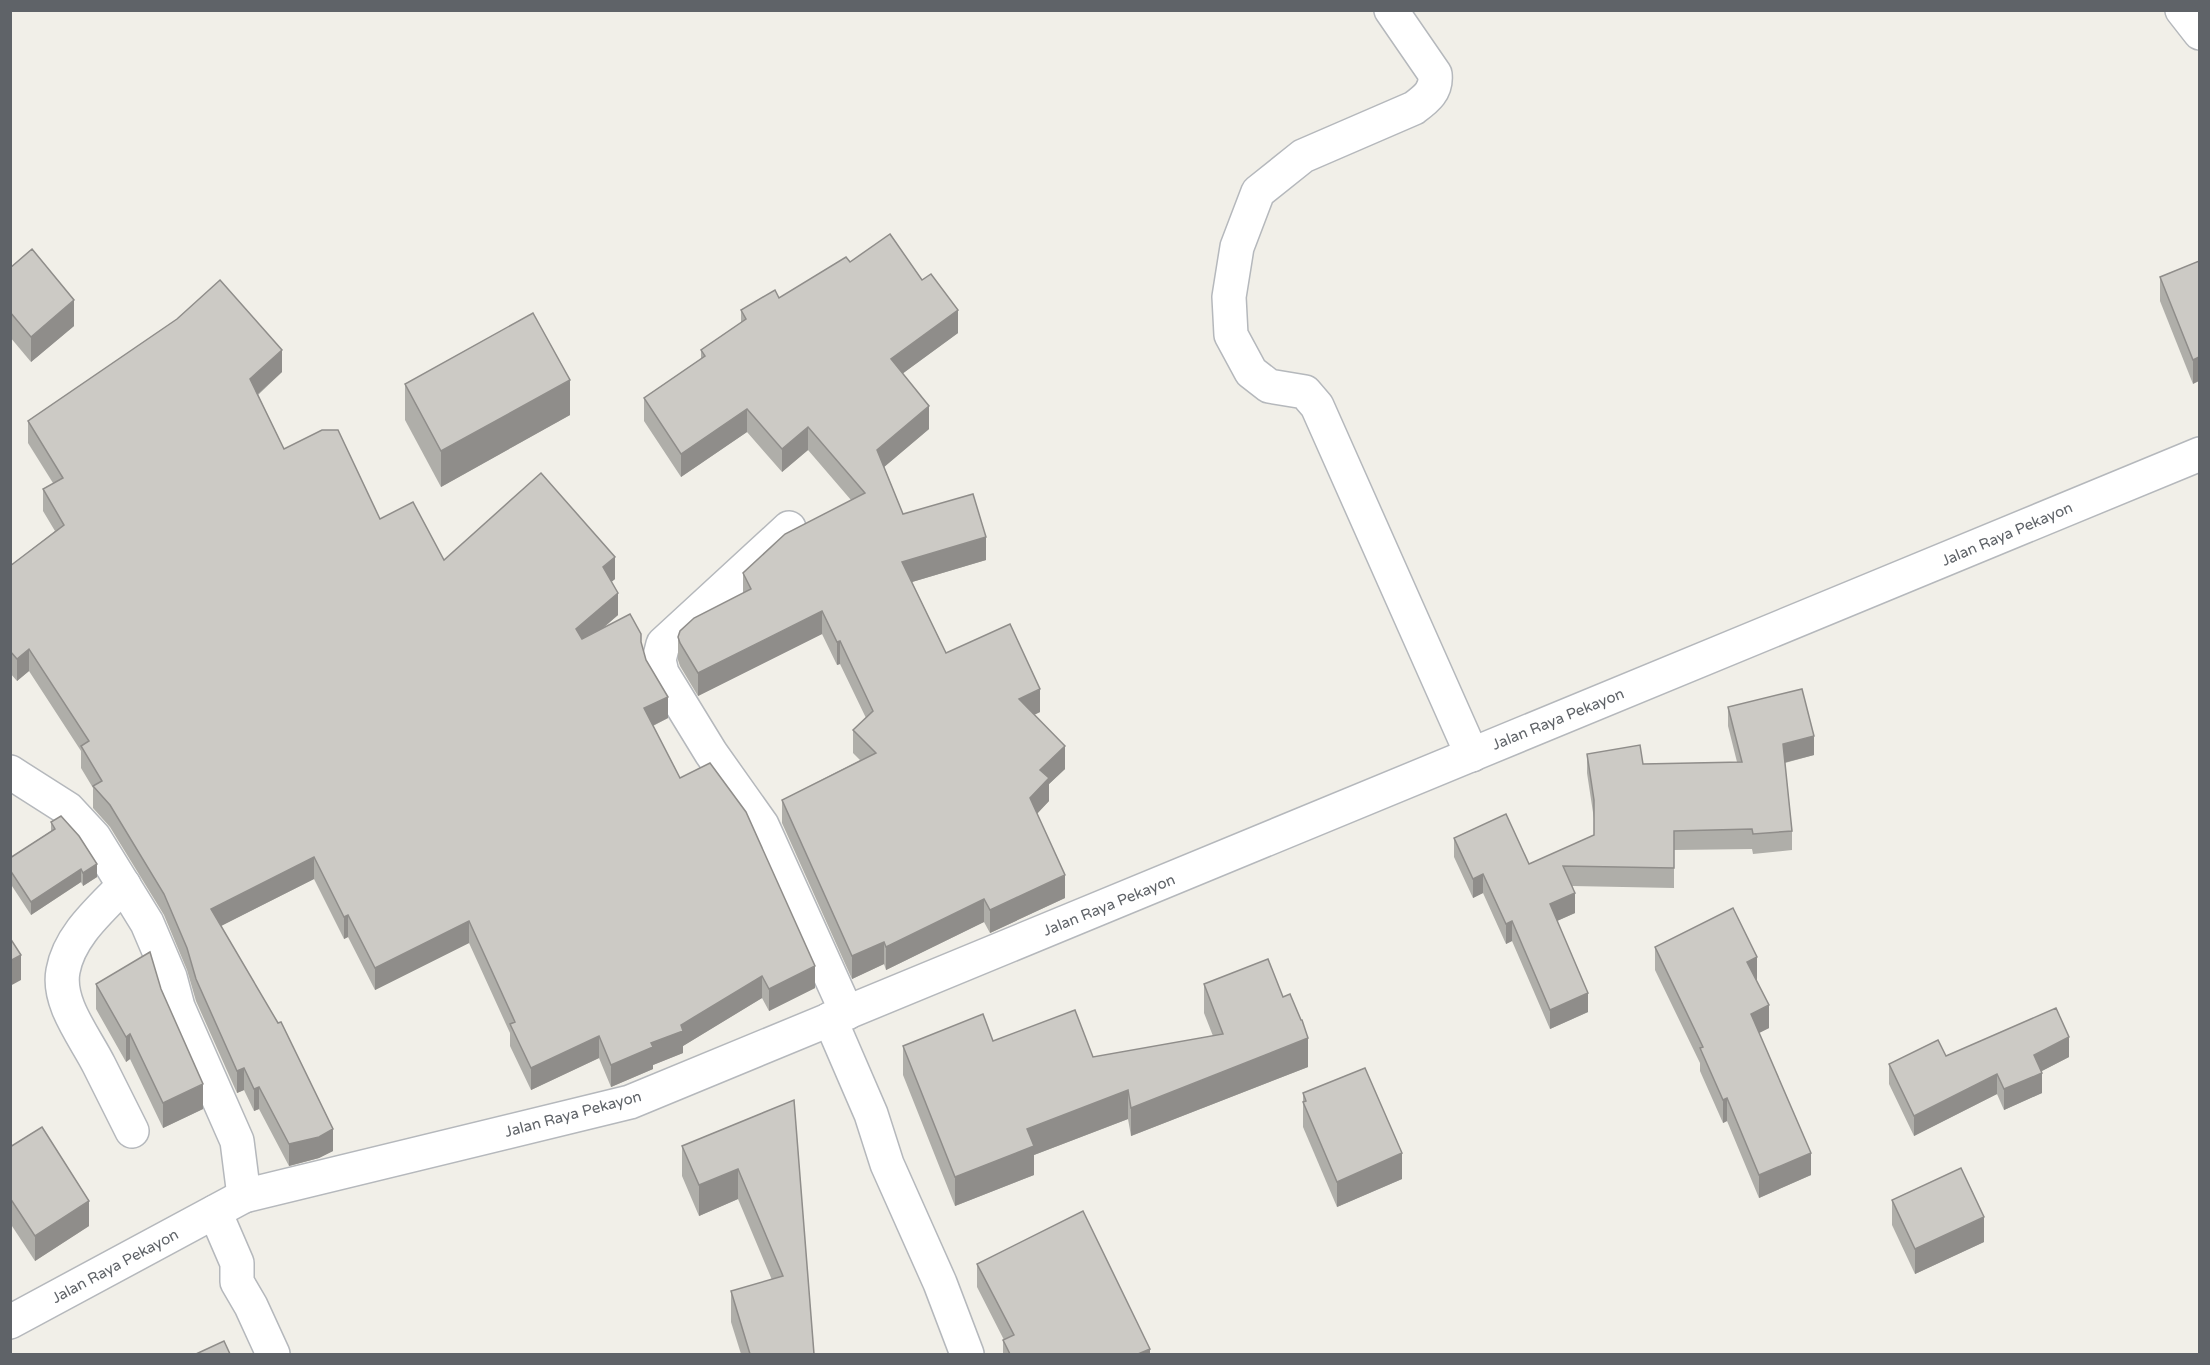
<svg xmlns="http://www.w3.org/2000/svg" width="2210" height="1365" font-family="'Varela Round',sans-serif">
  <style>
    .lines { fill: none; stroke-linecap: round; stroke-linejoin: round }
    .street-casing { stroke: #b5b8bc; stroke-width: 36 }
    .street { stroke: #fff; stroke-width: 33 }
    .wall { fill: #afaea9 }
    .shaded-wall { fill: #8f8d8a }
    .building { fill: #cccac5; stroke: #8f8d8a; stroke-width: 1.5 }
    .labels { text-anchor: middle; stroke-width: 6; stroke-linejoin: round; paint-order: stroke }
    .street-label { font-size: 15px; fill: #5f6368; stroke: #fff }
  </style>
  <rect width="100%" height="100%" fill="#f1efe8"/>
  <g class="lines">
    <!-- street casing -->
    <g class="street-casing">
      <g id="street">
        <path d="M 1391,10 L 1435,74 C 1437,91 1426,99 1414,108 L 1303,156 L 1258,192 L 1237,247 L 1229,297 L 1231,335 L 1251,372 L 1269,386 L 1305,392 L 1317,406 L 1472,755"/>
        <path d="M 2182,10 L 2200,33"/>
        <path d="M 789,528 L 663,644 L 659,660 L 662,673 L 711,753 L 762,825 L 847,1013"/>
        <path d="M 10,772 L 68,809 L 94,837 L 147,923 L 170,977 L 178,1007 L 237,1141 L 244,1196"/>
        <path d="M 124,885 C 100,910 69,936 63,971 C 57,1003 85,1037 99,1065 C 110,1087 121,1109 132,1131"/>
        <path d="M 830,1019 L 871,1114 L 887,1164 L 940,1283 L 967,1354"/>
        <path d="M 215,1212 L 237,1263 L 237,1282 L 251,1306 L 273,1354"/>
        <path d="M 10,1322 L 244,1196 L 630,1102 L 2200,454"/>
      </g>
    </g>
    <!-- street -->
    <use href="#street" class="street"/>
  </g>
  <!-- wall -->
  <g class="wall">
    <path d="M 2199,261 L 2193,384 L 2160,301 L 2160,277 Z"/>
    <path d="M 850,262 L 958,333 L 902,374 L 929,429 L 884,467 L 903,514 L 986,560 L 912,582 L 946,653 L 1040,712 L 1034,715 L 1065,769 L 1049,784 L 1049,801 L 1037,814 L 1065,898 L 990,933 L 984,922 L 886,970 L 884,964 L 852,979 L 782,823 L 782,800 L 860,760 L 853,753 L 853,730 L 866,718 L 840,664 L 837,665 L 822,634 L 698,696 L 680,666 L 678,660 L 678,637 L 743,593 L 743,573 L 851,500 L 808,450 L 782,472 L 747,432 L 681,477 L 644,421 L 644,398 L 701,359 L 701,350 L 741,323 L 741,310 L 779,298 Z"/>
    <path d="M 10,268 L 74,326 L 31,362 L 10,337 Z"/>
    <path d="M 282,372 L 258,395 L 284,449 L 380,519 L 444,560 L 615,579 L 611,582 L 618,615 L 602,629 L 641,642 L 646,660 L 668,718 L 653,726 L 680,778 L 815,988 L 769,1011 L 762,998 L 683,1046 L 683,1053 L 653,1065 L 653,1069 L 611,1087 L 599,1058 L 531,1090 L 510,1046 L 510,1033 L 469,943 L 375,990 L 348,937 L 344,939 L 314,879 L 221,926 L 333,1151 L 319,1158 L 289,1166 L 259,1109 L 254,1111 L 244,1090 L 237,1093 L 196,1001 L 187,970 L 164,915 L 110,827 L 93,808 L 93,788 L 81,768 L 81,751 L 29,671 L 17,681 L 10,673 L 10,566 L 55,531 L 43,511 L 43,489 L 53,483 L 28,443 L 28,421 Z"/>
    <path d="M 405,384 L 570,415 L 441,487 L 405,420 Z"/>
    <path d="M 1728,707 L 1814,755 L 1785,763 L 1792,831 L 1792,850 L 1753,854 L 1752,849 L 1674,850 L 1674,888 L 1572,886 L 1575,913 L 1557,921 L 1588,1012 L 1550,1029 L 1512,941 L 1506,944 L 1483,893 L 1473,898 L 1454,857 L 1454,838 L 1529,864 L 1594,835 L 1594,819 L 1587,773 L 1587,754 L 1643,764 L 1737,762 L 1728,726 Z"/>
    <path d="M 51,822 L 97,877 L 83,886 L 81,882 L 31,915 L 10,883 L 10,858 L 51,831 Z"/>
    <path d="M 1655,947 L 1757,980 L 1756,980 L 1769,1028 L 1759,1033 L 1811,1175 L 1759,1198 L 1727,1121 L 1723,1123 L 1700,1071 L 1700,1063 L 1655,970 Z"/>
    <path d="M 96,984 L 161,989 L 203,1109 L 163,1128 L 130,1059 L 126,1062 L 96,1009 Z"/>
    <path d="M 1204,984 L 1308,1067 L 1131,1136 L 1128,1119 L 1034,1155 L 1034,1175 L 955,1206 L 903,1075 L 903,1046 L 993,1041 L 1093,1057 L 1213,1036 L 1204,1013 Z"/>
    <path d="M 1946,1056 L 2069,1057 L 2042,1071 L 2042,1093 L 2004,1110 L 1997,1094 L 1914,1136 L 1889,1084 L 1889,1064 Z"/>
    <path d="M 1303,1093 L 1402,1179 L 1337,1207 L 1303,1127 Z"/>
    <path d="M 794,1100 L 814,1354 L 741,1354 L 731,1322 L 731,1291 L 772,1280 L 738,1199 L 699,1216 L 682,1176 L 682,1146 Z"/>
    <path d="M 10,1147 L 89,1226 L 35,1261 L 10,1223 Z"/>
    <path d="M 1892,1200 L 1984,1242 L 1915,1274 L 1892,1225 Z"/>
    <path d="M 977,1264 L 1150,1354 L 1003,1354 L 1003,1340 L 1004,1340 L 977,1287 Z"/>
  </g>
  <!-- shaded-wall -->
  <g class="shaded-wall">
    <path d="M 74,300 L 74,326 L 31,362 L 31,337 Z"/>
    <path d="M 958,310 L 958,333 L 891,382 L 891,359 Z"/>
    <path d="M 282,350 L 282,372 L 250,401 L 250,379 Z"/>
    <path d="M 2199,357 L 2199,381 L 2193,384 L 2193,360 Z"/>
    <path d="M 570,380 L 570,415 L 441,487 L 441,451 Z"/>
    <path d="M 929,406 L 929,429 L 877,473 L 877,450 Z"/>
    <path d="M 747,409 L 747,432 L 681,477 L 681,454 Z"/>
    <path d="M 808,427 L 808,450 L 782,472 L 782,449 Z"/>
    <path d="M 986,537 L 986,560 L 902,585 L 902,562 Z"/>
    <path d="M 615,557 L 615,579 L 603,589 L 603,567 Z"/>
    <path d="M 618,593 L 618,615 L 576,651 L 576,629 Z"/>
    <path d="M 822,611 L 822,634 L 698,696 L 698,673 Z"/>
    <path d="M 840,641 L 840,664 L 837,665 L 837,642 Z"/>
    <path d="M 29,649 L 29,671 L 17,681 L 17,659 Z"/>
    <path d="M 1040,689 L 1040,712 L 1019,722 L 1019,699 Z"/>
    <path d="M 668,697 L 668,718 L 644,730 L 644,708 Z"/>
    <path d="M 1814,736 L 1814,755 L 1783,763 L 1783,744 Z"/>
    <path d="M 1065,746 L 1065,769 L 1049,784 L 1049,801 L 1030,821 L 1030,798 L 1040,770 Z"/>
    <path d="M 314,857 L 314,879 L 211,931 L 211,909 Z"/>
    <path d="M 97,864 L 97,877 L 83,886 L 83,873 Z"/>
    <path d="M 81,869 L 81,882 L 31,915 L 31,902 Z"/>
    <path d="M 1483,874 L 1483,893 L 1473,898 L 1473,879 Z"/>
    <path d="M 1065,875 L 1065,898 L 990,933 L 990,910 Z"/>
    <path d="M 1575,893 L 1575,913 L 1550,924 L 1550,904 Z"/>
    <path d="M 984,899 L 984,922 L 886,970 L 886,947 Z"/>
    <path d="M 348,915 L 348,937 L 344,939 L 344,917 Z"/>
    <path d="M 469,921 L 469,943 L 375,990 L 375,968 Z"/>
    <path d="M 1512,921 L 1512,941 L 1506,944 L 1506,924 Z"/>
    <path d="M 884,942 L 884,964 L 852,979 L 852,956 Z"/>
    <path d="M 21,955 L 21,980 L 10,986 L 10,961 Z"/>
    <path d="M 1757,957 L 1757,980 L 1747,985 L 1747,962 Z"/>
    <path d="M 815,966 L 815,988 L 769,1011 L 769,989 Z"/>
    <path d="M 762,976 L 762,998 L 683,1046 L 683,1053 L 653,1065 L 653,1069 L 611,1087 L 611,1065 L 651,1043 Z"/>
    <path d="M 1588,993 L 1588,1012 L 1550,1029 L 1550,1010 Z"/>
    <path d="M 1769,1005 L 1769,1028 L 1751,1037 L 1751,1014 Z"/>
    <path d="M 130,1034 L 130,1059 L 126,1062 L 126,1037 Z"/>
    <path d="M 599,1036 L 599,1058 L 531,1090 L 531,1068 Z"/>
    <path d="M 2069,1037 L 2069,1057 L 2034,1075 L 2034,1055 Z"/>
    <path d="M 1308,1038 L 1308,1067 L 1131,1136 L 1131,1108 Z"/>
    <path d="M 244,1068 L 244,1090 L 237,1093 L 237,1071 Z"/>
    <path d="M 2042,1073 L 2042,1093 L 2004,1110 L 2004,1089 Z"/>
    <path d="M 1997,1074 L 1997,1094 L 1914,1136 L 1914,1116 Z"/>
    <path d="M 203,1084 L 203,1109 L 163,1128 L 163,1103 Z"/>
    <path d="M 259,1087 L 259,1109 L 254,1111 L 254,1089 Z"/>
    <path d="M 1128,1090 L 1128,1119 L 1034,1155 L 1034,1175 L 955,1206 L 955,1177 L 1027,1129 Z"/>
    <path d="M 1727,1098 L 1727,1121 L 1723,1123 L 1723,1100 Z"/>
    <path d="M 333,1129 L 333,1151 L 319,1158 L 289,1166 L 289,1144 Z"/>
    <path d="M 1402,1153 L 1402,1179 L 1337,1207 L 1337,1182 Z"/>
    <path d="M 1811,1153 L 1811,1175 L 1759,1198 L 1759,1175 Z"/>
    <path d="M 738,1169 L 738,1199 L 699,1216 L 699,1185 Z"/>
    <path d="M 89,1201 L 89,1226 L 35,1261 L 35,1236 Z"/>
    <path d="M 1984,1217 L 1984,1242 L 1915,1274 L 1915,1249 Z"/>
    <path d="M 1150,1349 L 1150,1354 L 1138,1354 Z"/>
  </g>
  <!-- building -->
  <g class="building">
    <path d="M 890,234 L 922,280 L 931,274 L 958,310 L 891,359 L 929,406 L 877,450 L 903,514 L 973,494 L 986,537 L 902,562 L 946,653 L 1010,624 L 1040,689 L 1019,699 L 1065,746 L 1040,770 L 1049,778 L 1030,798 L 1065,875 L 990,910 L 984,899 L 886,947 L 884,942 L 852,956 L 782,800 L 876,753 L 853,730 L 873,711 L 840,641 L 837,642 L 822,611 L 698,673 L 680,643 L 678,637 L 680,631 L 694,618 L 751,589 L 743,573 L 785,534 L 865,493 L 808,427 L 782,449 L 747,409 L 681,454 L 644,398 L 705,356 L 701,350 L 746,319 L 741,310 L 775,290 L 779,298 L 846,257 L 850,262 Z"/>
    <path d="M 32,249 L 74,300 L 31,337 L 10,312 L 10,268 Z"/>
    <path d="M 2199,261 L 2199,357 L 2193,360 L 2160,277 Z"/>
    <path d="M 220,280 L 282,350 L 250,379 L 284,449 L 322,430 L 338,430 L 380,519 L 413,502 L 444,560 L 541,473 L 615,557 L 603,567 L 618,593 L 576,629 L 582,639 L 630,614 L 641,634 L 641,642 L 646,660 L 668,697 L 644,708 L 680,778 L 710,763 L 746,812 L 815,966 L 769,989 L 762,976 L 681,1025 L 683,1031 L 651,1043 L 653,1047 L 611,1065 L 599,1036 L 531,1068 L 510,1024 L 515,1022 L 469,921 L 375,968 L 348,915 L 344,917 L 314,857 L 211,909 L 278,1023 L 281,1022 L 333,1129 L 319,1137 L 289,1144 L 259,1087 L 254,1089 L 244,1068 L 237,1071 L 196,979 L 187,948 L 164,894 L 110,805 L 93,786 L 102,781 L 81,746 L 89,741 L 29,649 L 17,659 L 10,651 L 10,566 L 64,525 L 43,489 L 63,478 L 28,421 L 177,319 Z"/>
    <path d="M 533,313 L 570,380 L 441,451 L 405,384 Z"/>
    <path d="M 1802,689 L 1814,736 L 1783,744 L 1792,831 L 1753,834 L 1752,829 L 1674,831 L 1674,868 L 1563,866 L 1575,893 L 1550,904 L 1588,993 L 1550,1010 L 1512,921 L 1506,924 L 1483,874 L 1473,879 L 1454,838 L 1506,814 L 1529,864 L 1594,835 L 1594,800 L 1587,754 L 1640,745 L 1643,764 L 1742,762 L 1728,707 Z"/>
    <path d="M 61,816 L 79,836 L 97,864 L 83,873 L 81,869 L 31,902 L 10,870 L 10,858 L 55,829 L 51,822 Z"/>
    <path d="M 1733,908 L 1757,957 L 1747,962 L 1769,1005 L 1751,1014 L 1811,1153 L 1759,1175 L 1727,1098 L 1723,1100 L 1700,1048 L 1703,1047 L 1655,947 Z"/>
    <path d="M 10,938 L 21,955 L 10,961 Z"/>
    <path d="M 150,952 L 161,989 L 203,1084 L 163,1103 L 130,1034 L 126,1037 L 96,984 Z"/>
    <path d="M 1268,959 L 1283,997 L 1290,994 L 1301,1020 L 1302,1020 L 1308,1038 L 1131,1108 L 1128,1090 L 1027,1129 L 1034,1146 L 955,1177 L 903,1046 L 983,1014 L 993,1041 L 1075,1010 L 1093,1057 L 1223,1034 L 1204,984 Z"/>
    <path d="M 2056,1008 L 2069,1037 L 2034,1055 L 2042,1073 L 2004,1089 L 1997,1074 L 1914,1116 L 1889,1064 L 1938,1040 L 1946,1056 Z"/>
    <path d="M 1365,1068 L 1402,1153 L 1337,1182 L 1303,1102 L 1306,1101 L 1303,1093 Z"/>
    <path d="M 794,1100 L 814,1354 L 750,1354 L 731,1291 L 783,1276 L 738,1169 L 699,1185 L 682,1146 Z"/>
    <path d="M 42,1127 L 89,1201 L 35,1236 L 10,1198 L 10,1147 Z"/>
    <path d="M 1961,1168 L 1984,1217 L 1915,1249 L 1892,1200 Z"/>
    <path d="M 1083,1211 L 1150,1349 L 1138,1354 L 1010,1354 L 1003,1340 L 1014,1335 L 977,1264 Z"/>
    <path d="M 224,1341 L 230,1354 L 196,1354 Z"/>
  </g>
  <g class="labels">
    <!-- street labels -->
    <g class="street-label">
      <text transform="translate(2007 534) rotate(-23)" y="5">Jalan Raya Pekayon</text>
      <text transform="translate(1558 719) rotate(-22)" y="5">Jalan Raya Pekayon</text>
      <text transform="translate(1109 905) rotate(-22)" y="5">Jalan Raya Pekayon</text>
      <text transform="translate(573 1114) rotate(-15)" y="5">Jalan Raya Pekayon</text>
      <text transform="translate(115 1266) rotate(-28)" y="5">Jalan Raya Pekayon</text>
    </g>
  </g>
  <!-- border -->
  <rect width="2210" height="1365" fill="none" stroke="#5f6368" stroke-width="24"/>
</svg>
